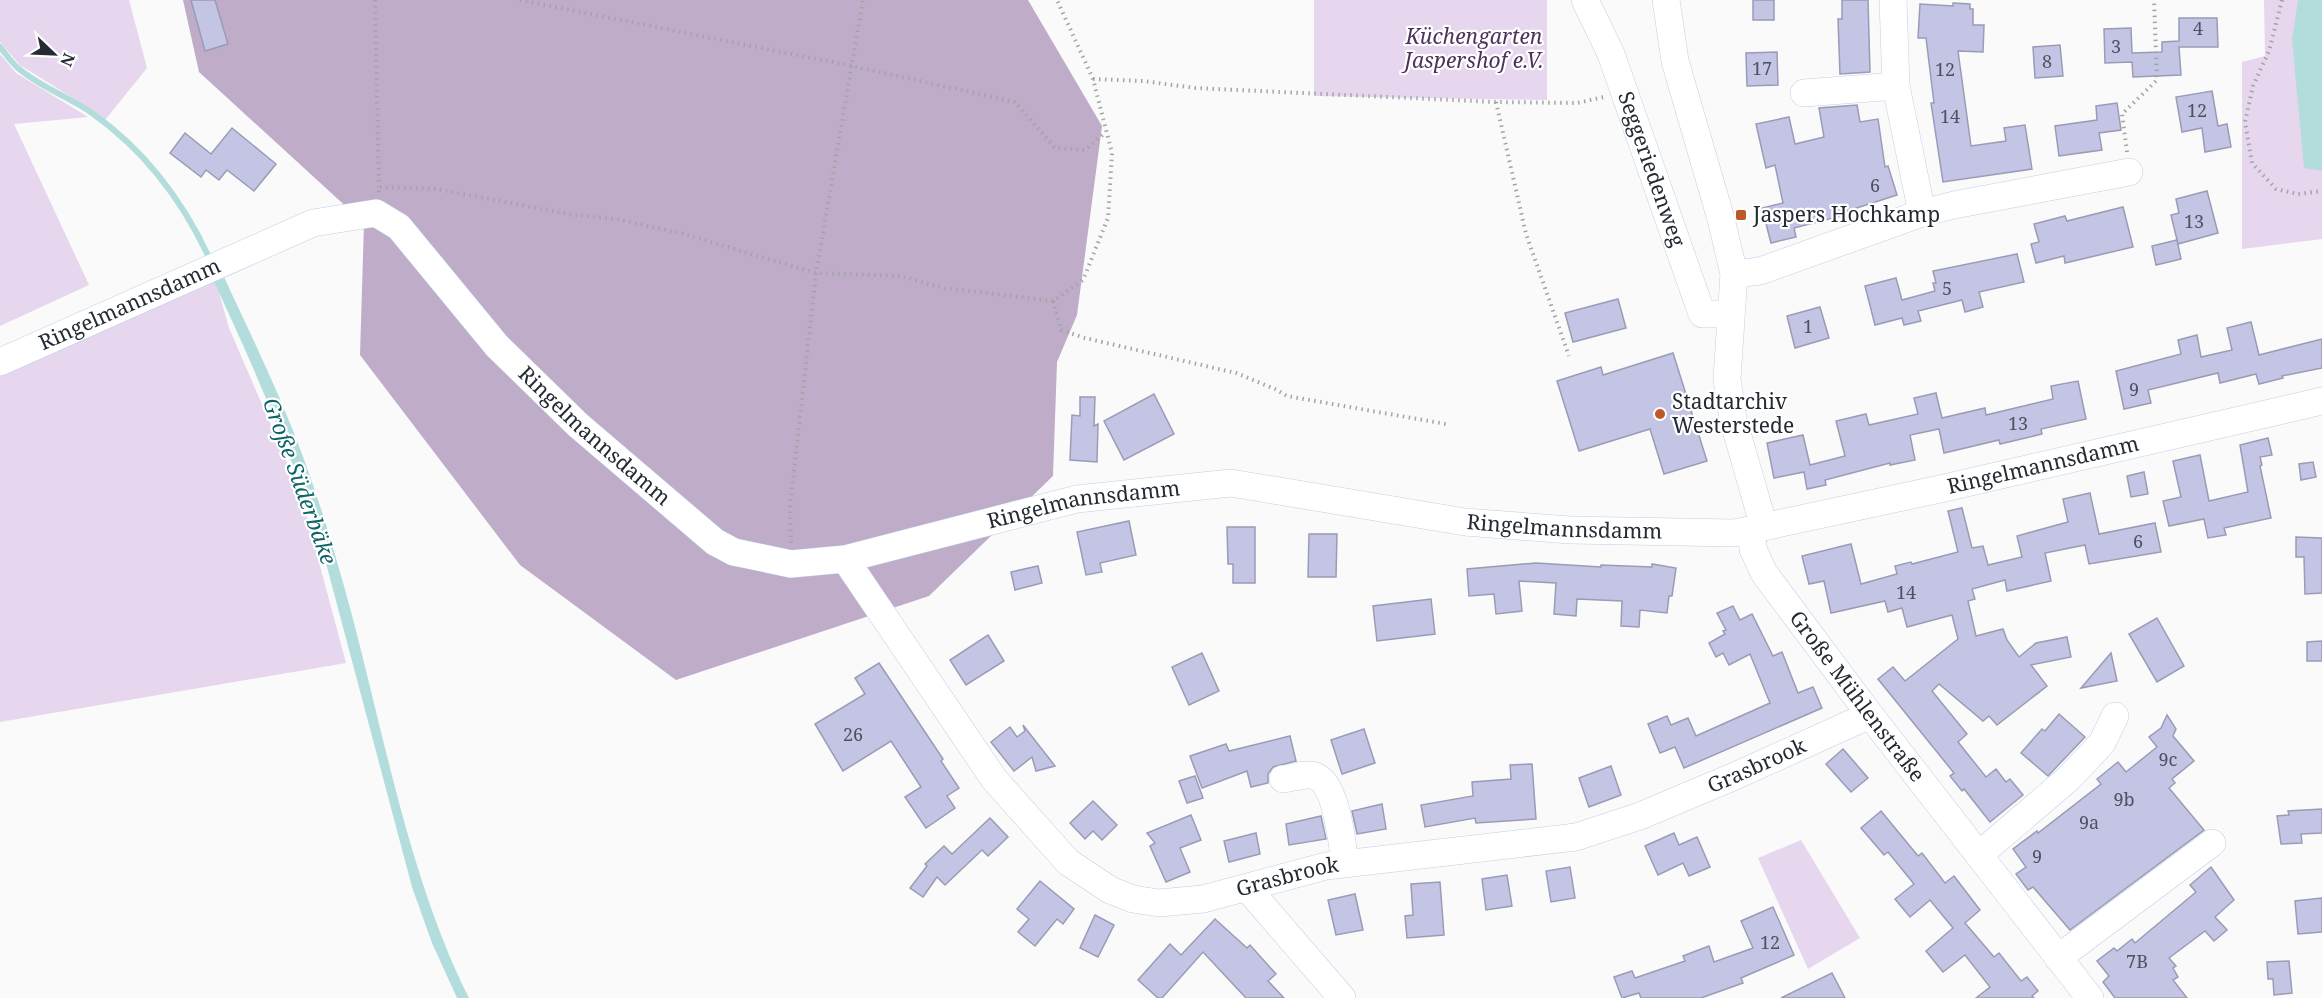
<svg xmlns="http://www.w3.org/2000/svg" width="2322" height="998" font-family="'Noto Serif',serif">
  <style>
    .green { fill: #e6d6ee }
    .forest { fill: #bfacc8 }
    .water { fill: #b3dddd }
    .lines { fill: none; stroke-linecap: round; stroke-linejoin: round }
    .stream { stroke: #b3dddd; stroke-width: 6 }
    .building { fill: #c4c5e4; stroke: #9a9bb6; stroke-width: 1.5 }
    .minor-casing { stroke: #bdd0e8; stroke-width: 28 }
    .path { stroke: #a2a5a8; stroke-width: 4; stroke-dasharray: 1.5 4.5; stroke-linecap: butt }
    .minor { stroke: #fff; stroke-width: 27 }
    .poi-dot { fill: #be582b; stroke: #fff; stroke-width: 2 }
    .labels { text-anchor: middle; stroke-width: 4.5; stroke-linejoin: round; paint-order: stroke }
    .number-label { font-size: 18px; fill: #4c5260 }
    .park-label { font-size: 21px; font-style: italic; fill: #4d325a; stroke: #fff }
    .street-label { font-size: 21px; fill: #242b34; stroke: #fff }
    .poi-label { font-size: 21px; fill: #242b34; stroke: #fff; text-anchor: start }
    .water-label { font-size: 22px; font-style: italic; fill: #0f6465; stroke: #fff }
  </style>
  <rect width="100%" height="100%" fill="#fafafa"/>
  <!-- green -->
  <g class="green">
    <path d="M 0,0 L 129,0 L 147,68 L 105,120 L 95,112 L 20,65 L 0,42 Z"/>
    <path d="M 1314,0 L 1547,0 L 1547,100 L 1314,96 Z"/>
    <path d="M 2264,0 L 2322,0 L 2322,239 L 2242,249 L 2242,62 L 2265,56 Z"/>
    <path d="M 0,54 L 16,73 L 88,117 L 14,124 L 89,285 L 0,326 Z"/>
    <path d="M 212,268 L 229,328 L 301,495 L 346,663 L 0,722 L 0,365 Z"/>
    <path d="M 1801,840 L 1860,938 L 1808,969 L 1758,858 Z"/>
  </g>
  <!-- forest -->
  <path class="forest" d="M 183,0 L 1028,0 L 1102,126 L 1077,315 L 1057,362 L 1053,476 L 929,596 L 676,680 L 520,565 L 360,355 L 364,223 L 199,72 Z"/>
  <!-- water -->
  <g class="water">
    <path d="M 2298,0 L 2322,0 L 2322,171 L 2304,168 L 2292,40 Z"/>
    <path d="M 213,253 C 247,328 286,404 312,482 C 324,516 334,551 344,586 C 382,721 406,872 469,998 L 457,998 L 432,943 L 412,887 L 318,533 C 285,439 246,348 203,259 Z"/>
  </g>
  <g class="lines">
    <!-- stream -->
    <path class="stream" d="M 0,47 C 6,54 11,62 18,68 C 40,87 69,97 92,113 C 147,152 184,202 211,262"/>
  </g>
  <!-- building -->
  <g class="building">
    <path d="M 191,0 L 215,0 L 228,44 L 205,51 Z"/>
    <rect x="1753" y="0" width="21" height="20"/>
    <path d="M 1842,0 L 1868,0 L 1870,72 L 1840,74 L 1838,19 L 1842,19 Z"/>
    <path d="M 1953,3 L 1970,4 L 1970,9 L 1973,9 L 1973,25 L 1984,25 L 1983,52 L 1958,51 L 1971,146 L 2006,141 L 2004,128 L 2025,125 L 2032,169 L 1943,182 L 1931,103 L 1934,103 L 1926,38 L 1918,38 L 1920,4 L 1953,6 Z"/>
    <path d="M 2179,18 L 2217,18 L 2218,47 L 2179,47 L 2181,75 L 2133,77 L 2132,62 L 2105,63 L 2104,29 L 2131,28 L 2132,53 L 2162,52 L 2162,42 L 2179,41 Z"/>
    <path d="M 2060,45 L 2063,76 L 2035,78 L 2033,47 Z"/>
    <path d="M 1777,52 L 1778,85 L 1747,86 L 1746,53 Z"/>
    <path d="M 2212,91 L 2218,126 L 2227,124 L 2231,147 L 2205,152 L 2202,128 L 2182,132 L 2176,97 Z"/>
    <path d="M 2117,103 L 2121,130 L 2099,133 L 2102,150 L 2059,156 L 2055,126 L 2097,120 L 2096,106 Z"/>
    <path d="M 1857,105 L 1860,122 L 1878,119 L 1885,167 L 1888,166 L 1897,195 L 1841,213 L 1841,216 L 1794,228 L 1796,237 L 1771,243 L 1762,208 L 1783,203 L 1775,165 L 1766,168 L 1756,124 L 1789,117 L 1795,144 L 1824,137 L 1819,108 Z"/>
    <path d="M 232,128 L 276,164 L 254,191 L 227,170 L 219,180 L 206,170 L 201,177 L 170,153 L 185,133 L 211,154 Z"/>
    <path d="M 2207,191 L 2218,233 L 2178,244 L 2171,215 L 2179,213 L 2176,199 Z"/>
    <path d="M 2123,207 L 2133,247 L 2065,263 L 2064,256 L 2036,263 L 2031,244 L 2039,242 L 2034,224 L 2065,216 L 2067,221 Z"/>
    <path d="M 2177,240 L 2181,259 L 2156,265 L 2152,246 Z"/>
    <path d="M 2017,254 L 2024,282 L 1979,292 L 1983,307 L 1965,312 L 1962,300 L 1918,311 L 1921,321 L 1904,325 L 1902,318 L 1875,325 L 1865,286 L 1896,278 L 1902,300 L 1935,291 L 1933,283 L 1936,283 L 1933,271 Z"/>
    <path d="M 1618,299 L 1626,328 L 1573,342 L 1565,313 Z"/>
    <path d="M 1820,307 L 1829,338 L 1795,348 L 1787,316 Z"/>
    <path d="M 2251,322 L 2259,355 L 2322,339 L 2322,368 L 2282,376 L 2283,378 L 2259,384 L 2256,374 L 2220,383 L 2218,373 L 2148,390 L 2151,403 L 2124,409 L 2116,371 L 2181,354 L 2178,340 L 2197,335 L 2201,357 L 2232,350 L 2227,328 Z"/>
    <path d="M 1673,353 L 1707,461 L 1664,474 L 1650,429 L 1579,451 L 1557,381 L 1601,367 L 1603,375 Z"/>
    <path d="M 2078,381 L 2086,419 L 2041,429 L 2042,434 L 2000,444 L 1999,440 L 1944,453 L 1939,429 L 1910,435 L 1915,460 L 1890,465 L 1890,463 L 1825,480 L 1826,485 L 1807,489 L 1804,472 L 1774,478 L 1767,443 L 1803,435 L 1810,465 L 1845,456 L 1836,421 L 1866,414 L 1869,425 L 1918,414 L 1914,398 L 1936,393 L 1942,418 L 1985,408 L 1986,415 L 2053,399 L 2051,386 Z"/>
    <path d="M 1154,394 L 1174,434 L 1124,460 L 1104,421 Z"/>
    <path d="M 1080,397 L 1095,397 L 1094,426 L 1098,424 L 1097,462 L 1070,460 L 1072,415 L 1080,416 Z"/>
    <path d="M 2268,438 L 2272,455 L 2260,457 L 2262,465 L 2260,466 L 2271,518 L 2224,528 L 2226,535 L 2208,538 L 2204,519 L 2169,526 L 2163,501 L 2181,497 L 2173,461 L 2200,455 L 2209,501 L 2248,492 L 2240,445 Z"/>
    <path d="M 2313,462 L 2316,477 L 2301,480 L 2299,464 Z"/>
    <path d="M 2144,472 L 2148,494 L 2131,497 L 2127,476 Z"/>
    <path d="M 2090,493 L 2099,534 L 2155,523 L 2161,552 L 2089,564 L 2085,545 L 2045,553 L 2051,581 L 2007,591 L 2005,580 L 1972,589 L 1975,599 L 1968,601 L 1976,636 L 2003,629 L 2007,640 L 2019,657 L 2036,643 L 2067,637 L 2071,657 L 2031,665 L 2047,686 L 1997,725 L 1989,716 L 1983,721 L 1939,684 L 1932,691 L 1967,734 L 1958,742 L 1986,777 L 1996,769 L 2006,782 L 2010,779 L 2023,795 L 1990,822 L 1964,789 L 1962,791 L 1950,776 L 1954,773 L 1878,679 L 1893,667 L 1905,681 L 1958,639 L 1952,615 L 1907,627 L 1902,608 L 1888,612 L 1885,601 L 1831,613 L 1824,581 L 1809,584 L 1802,556 L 1851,544 L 1861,584 L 1897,574 L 1895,566 L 1911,562 L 1912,564 L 1958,552 L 1948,511 L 1962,508 L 1972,548 L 1983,546 L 1988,565 L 2022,557 L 2017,536 L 2068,522 L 2063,499 Z"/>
    <path d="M 1129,521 L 1136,555 L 1100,563 L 1102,572 L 1086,575 L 1077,532 Z"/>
    <path d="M 1227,527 L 1255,527 L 1255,583 L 1233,583 L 1233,564 L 1228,564 Z"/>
    <path d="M 1309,534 L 1337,534 L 1336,577 L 1308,577 Z"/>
    <path d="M 2296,537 L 2322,538 L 2322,593 L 2305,594 L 2304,557 L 2296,557 Z"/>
    <path d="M 1536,563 L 1601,567 L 1601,565 L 1652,567 L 1652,564 L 1676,568 L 1672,596 L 1669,596 L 1667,613 L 1640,610 L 1639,627 L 1621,626 L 1622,601 L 1577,599 L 1576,616 L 1554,614 L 1556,583 L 1519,581 L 1522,611 L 1496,614 L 1494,594 L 1469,596 L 1467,569 Z"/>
    <path d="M 1038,566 L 1042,583 L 1015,590 L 1011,572 Z"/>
    <path d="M 1431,599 L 1435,634 L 1377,641 L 1373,606 Z"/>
    <path d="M 1733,606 L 1740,620 L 1752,614 L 1773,656 L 1782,652 L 1798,693 L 1813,687 L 1822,708 L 1684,768 L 1675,747 L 1660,753 L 1648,724 L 1667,716 L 1671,725 L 1688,718 L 1696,736 L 1770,703 L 1750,654 L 1729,665 L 1723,653 L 1716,657 L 1709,643 L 1725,634 L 1723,631 L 1726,630 L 1717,613 Z"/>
    <path d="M 2157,618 L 2184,666 L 2157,682 L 2129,634 Z"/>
    <path d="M 988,635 L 1004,661 L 966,685 L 950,660 Z"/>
    <path d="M 2322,641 L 2322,661 L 2307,661 L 2307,642 Z"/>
    <path d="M 1202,653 L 1219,691 L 1189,705 L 1172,667 Z"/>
    <path d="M 2111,653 L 2117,681 L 2081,688 Z"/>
    <path d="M 879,663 L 943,759 L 941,761 L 959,788 L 947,796 L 955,808 L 926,828 L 905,797 L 921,787 L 891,741 L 843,771 L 815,724 L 865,694 L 855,678 Z"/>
    <path d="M 2059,714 L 2085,737 L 2048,776 L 2021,753 L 2042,729 L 2045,731 Z"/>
    <path d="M 2167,715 L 2176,729 L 2173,736 L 2194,761 L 2172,779 L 2175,783 L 2169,788 L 2204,830 L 2070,930 L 2033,887 L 2028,890 L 2016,874 L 2026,867 L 2013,849 L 2037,831 L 2038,833 L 2101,784 L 2097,779 L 2118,762 L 2126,772 L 2157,747 L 2149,737 L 2161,728 Z"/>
    <path d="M 1023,725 L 1055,766 L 1036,771 L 1032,757 L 1014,771 L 991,742 L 1010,727 L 1017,737 L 1025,731 Z"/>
    <path d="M 1364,729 L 1375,763 L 1342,774 L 1331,740 Z"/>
    <path d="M 1290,736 L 1296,761 L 1273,767 L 1268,774 L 1268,783 L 1251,787 L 1247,771 L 1202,788 L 1190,756 L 1226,744 L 1229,751 Z"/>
    <path d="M 1843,749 L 1868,778 L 1851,792 L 1826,764 Z"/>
    <path d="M 1532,764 L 1536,819 L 1476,823 L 1475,818 L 1425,827 L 1421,805 L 1473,796 L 1472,782 L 1511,779 L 1510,765 Z"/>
    <path d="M 1611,766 L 1621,795 L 1589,807 L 1579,778 Z"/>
    <path d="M 1195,776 L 1203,798 L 1187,803 L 1179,781 Z"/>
    <path d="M 1093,801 L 1117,825 L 1102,840 L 1093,831 L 1085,839 L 1070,823 Z"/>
    <path d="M 1382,804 L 1386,829 L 1357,834 L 1352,811 Z"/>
    <path d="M 2322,809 L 2322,833 L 2301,834 L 2302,843 L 2281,844 L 2277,816 L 2289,815 L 2288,811 Z"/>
    <path d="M 1881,811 L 1918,856 L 1922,853 L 1945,883 L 1954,876 L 1980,910 L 1965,923 L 1994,957 L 1999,953 L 2021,981 L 2027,977 L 2038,991 L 2032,996 L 2034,998 L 1976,998 L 1990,987 L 1965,955 L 1943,972 L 1926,951 L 1953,928 L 1930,900 L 1910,917 L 1895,899 L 1914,884 L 1888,852 L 1884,855 L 1861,828 Z"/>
    <path d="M 1191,815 L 1201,840 L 1180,848 L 1190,872 L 1166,882 L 1150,846 L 1155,843 L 1147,833 Z"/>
    <path d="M 1321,816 L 1326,839 L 1289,845 L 1286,824 Z"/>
    <path d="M 990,818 L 1008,837 L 988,856 L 982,850 L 945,885 L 937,877 L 923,897 L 910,888 L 927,866 L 925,864 L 944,846 L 952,854 Z"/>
    <path d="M 1256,833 L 1260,854 L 1229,862 L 1224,841 Z"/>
    <path d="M 1674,833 L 1679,845 L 1697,837 L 1710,867 L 1689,876 L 1683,863 L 1658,875 L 1645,846 Z"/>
    <path d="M 1570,867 L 1575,898 L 1551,902 L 1546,871 Z"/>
    <path d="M 2211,867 L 2234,900 L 2215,917 L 2227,930 L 2214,941 L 2205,931 L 2169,958 L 2176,966 L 2173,968 L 2178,977 L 2173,980 L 2187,998 L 2115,998 L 2103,982 L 2109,976 L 2097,961 L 2114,948 L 2117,951 L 2132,939 L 2135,943 L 2196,892 L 2190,885 Z"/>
    <path d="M 1507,875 L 1512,906 L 1486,910 L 1482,879 Z"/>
    <path d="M 1040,881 L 1074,909 L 1063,924 L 1057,919 L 1035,946 L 1018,932 L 1029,919 L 1017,909 Z"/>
    <path d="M 1440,882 L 1444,935 L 1407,938 L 1405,916 L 1413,915 L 1411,884 Z"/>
    <path d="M 1355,894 L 1363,930 L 1336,935 L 1328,900 Z"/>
    <path d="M 2322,898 L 2322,932 L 2298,934 L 2295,901 Z"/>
    <path d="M 1773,907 L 1794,955 L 1741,978 L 1743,983 L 1701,998 L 1641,998 L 1639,993 L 1622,998 L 1614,977 L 1632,971 L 1635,978 L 1685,961 L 1683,956 L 1709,946 L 1714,962 L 1753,948 L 1741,921 Z"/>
    <path d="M 1095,915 L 1114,925 L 1098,957 L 1080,948 Z"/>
    <path d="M 1215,919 L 1247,948 L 1250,945 L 1276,974 L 1268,981 L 1284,998 L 1246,998 L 1203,952 L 1162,998 L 1158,998 L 1138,980 L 1170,944 L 1181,955 Z"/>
    <path d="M 2289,961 L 2292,993 L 2274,995 L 2273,979 L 2268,979 L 2267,962 Z"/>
    <path d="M 1832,973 L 1845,998 L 1781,998 Z"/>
  </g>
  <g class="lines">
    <!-- minor casing -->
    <g class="minor-casing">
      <g id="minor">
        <path id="s1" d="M 1585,0 L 1611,54 L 1702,314 L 1730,314"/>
        <path d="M 1666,0 L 1675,61 L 1721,219 L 1734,274 L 1727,379 L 1733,419 L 1764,527"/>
        <path d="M 1893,0 L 1896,86 L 1922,213"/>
        <path d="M 1804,93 L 1896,86"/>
        <path d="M 1734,274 L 1760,271 L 1922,213 L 1954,205 L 2129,172"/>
        <path id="s2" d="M 0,362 L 313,223 L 376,213 L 399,227 L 497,346 L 578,425 L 715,542 L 734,552 L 791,564 L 845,559 L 1077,499 L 1231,483 L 1465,522 L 1570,530 L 1735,533 L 1940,489 L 2322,401"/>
        <path id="s3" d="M 1752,530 L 1753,549 L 1764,573 L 1870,715 L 2090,998"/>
        <path id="s4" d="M 845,559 L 994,779 L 1068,862 L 1110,890 L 1133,899 L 1159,903 L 1203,899 L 1326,866 L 1576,837 L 1640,816 L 1735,776 L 1870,715"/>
        <path d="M 1283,779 C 1292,778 1306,773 1315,776 C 1337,784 1342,843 1345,863"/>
        <path d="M 1980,854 L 2069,778 L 2102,743 L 2115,716"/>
        <path d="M 1248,889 L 1342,998"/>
        <path d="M 2058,958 L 2212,843"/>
      </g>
    </g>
    <!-- path -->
    <g class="path">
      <path d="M 375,0 L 379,187"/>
      <path d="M 520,0 L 852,66 L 1015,102 L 1055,148 L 1085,150 L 1106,132"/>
      <path d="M 2282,0 L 2269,51 L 2253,86 L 2245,122 L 2252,163 L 2276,189 L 2298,194 L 2322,191"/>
      <path d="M 1093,79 L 1143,81 L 1195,88 L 1496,102 L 1577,103 L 1604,97"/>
      <path d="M 1496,102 L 1526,234 L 1569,356"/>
      <path d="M 2127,152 L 2122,114 L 2157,80 L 2154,0"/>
      <path d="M 379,192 L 379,187 L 437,189 L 573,215 L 617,219 L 687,235 L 816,273 L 900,276 L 943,288 L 1053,301 L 1083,280 L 1108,218 L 1112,153 L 1093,79 L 1057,0"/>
      <path d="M 1053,301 L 1061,330 L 1085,338 L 1236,373 L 1275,389 L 1287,396 L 1446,424"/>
      <path d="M 791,543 L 790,507 L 816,273 L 863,0"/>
    </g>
    <!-- minor -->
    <use href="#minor" class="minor"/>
  </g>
  <!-- markers -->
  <g class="poi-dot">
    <rect x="1735" y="209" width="12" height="12" rx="3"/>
    <circle cx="1660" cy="414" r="6"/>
  </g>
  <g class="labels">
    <!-- number labels -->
    <g class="number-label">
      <text x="2198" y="35">4</text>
      <text x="2116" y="53">3</text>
      <text x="2047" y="68">8</text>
      <text x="1762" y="75">17</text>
      <text x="1945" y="76">12</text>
      <text x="2197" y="117">12</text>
      <text x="1950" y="123">14</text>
      <text x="1875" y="192">6</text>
      <text x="2194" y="228">13</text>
      <text x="1947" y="295">5</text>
      <text x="1808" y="333">1</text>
      <text x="2134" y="396">9</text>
      <text x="2018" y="430">13</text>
      <text x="2138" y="548">6</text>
      <text x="1906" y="599">14</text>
      <text x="853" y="741">26</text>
      <text x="2168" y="766">9c</text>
      <text x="2124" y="806">9b</text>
      <text x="2089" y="829">9a</text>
      <text x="2037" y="863">9</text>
      <text x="1770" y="949">12</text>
      <text x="2137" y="968">7B</text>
    </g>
    <!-- park labels -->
    <g class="park-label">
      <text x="1474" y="44">Küchengarten<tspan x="1474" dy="24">Jaspershof e.V.</tspan></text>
    </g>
    <!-- street labels -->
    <g class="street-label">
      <text dy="7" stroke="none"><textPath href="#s1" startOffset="182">Seggeriedenweg</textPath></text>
      <text dy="7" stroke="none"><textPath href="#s2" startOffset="142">Ringelmannsdamm</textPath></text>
      <text dy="7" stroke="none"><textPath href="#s2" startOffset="720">Ringelmannsdamm</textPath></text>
      <text dy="7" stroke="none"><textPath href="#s2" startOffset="2232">Ringelmannsdamm</textPath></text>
      <text dy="7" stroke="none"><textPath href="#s2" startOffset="1260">Ringelmannsdamm</textPath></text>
      <text dy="7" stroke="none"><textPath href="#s2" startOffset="1746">Ringelmannsdamm</textPath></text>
      <text dy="7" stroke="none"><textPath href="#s3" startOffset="200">Große Mühlenstraße</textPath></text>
      <text dy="7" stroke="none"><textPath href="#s4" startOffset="1096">Grasbrook</textPath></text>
      <text dy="7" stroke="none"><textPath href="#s4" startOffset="610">Grasbrook</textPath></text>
    </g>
    <!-- poi labels -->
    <g class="poi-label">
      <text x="1753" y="222">Jaspers Hochkamp</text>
      <text x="1672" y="409">Stadtarchiv<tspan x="1672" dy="24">Westerstede</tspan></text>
    </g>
    <!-- water labels -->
    <g class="water-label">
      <text transform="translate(300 481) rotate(70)" y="8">Große Süderbäke</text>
    </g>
  </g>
  <!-- north arrow -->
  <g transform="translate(54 54) rotate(113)" stroke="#ffffff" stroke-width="4.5" paint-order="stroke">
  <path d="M0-4.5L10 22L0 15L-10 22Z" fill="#242b34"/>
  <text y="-9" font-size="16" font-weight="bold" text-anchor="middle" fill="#242b34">N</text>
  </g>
</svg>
